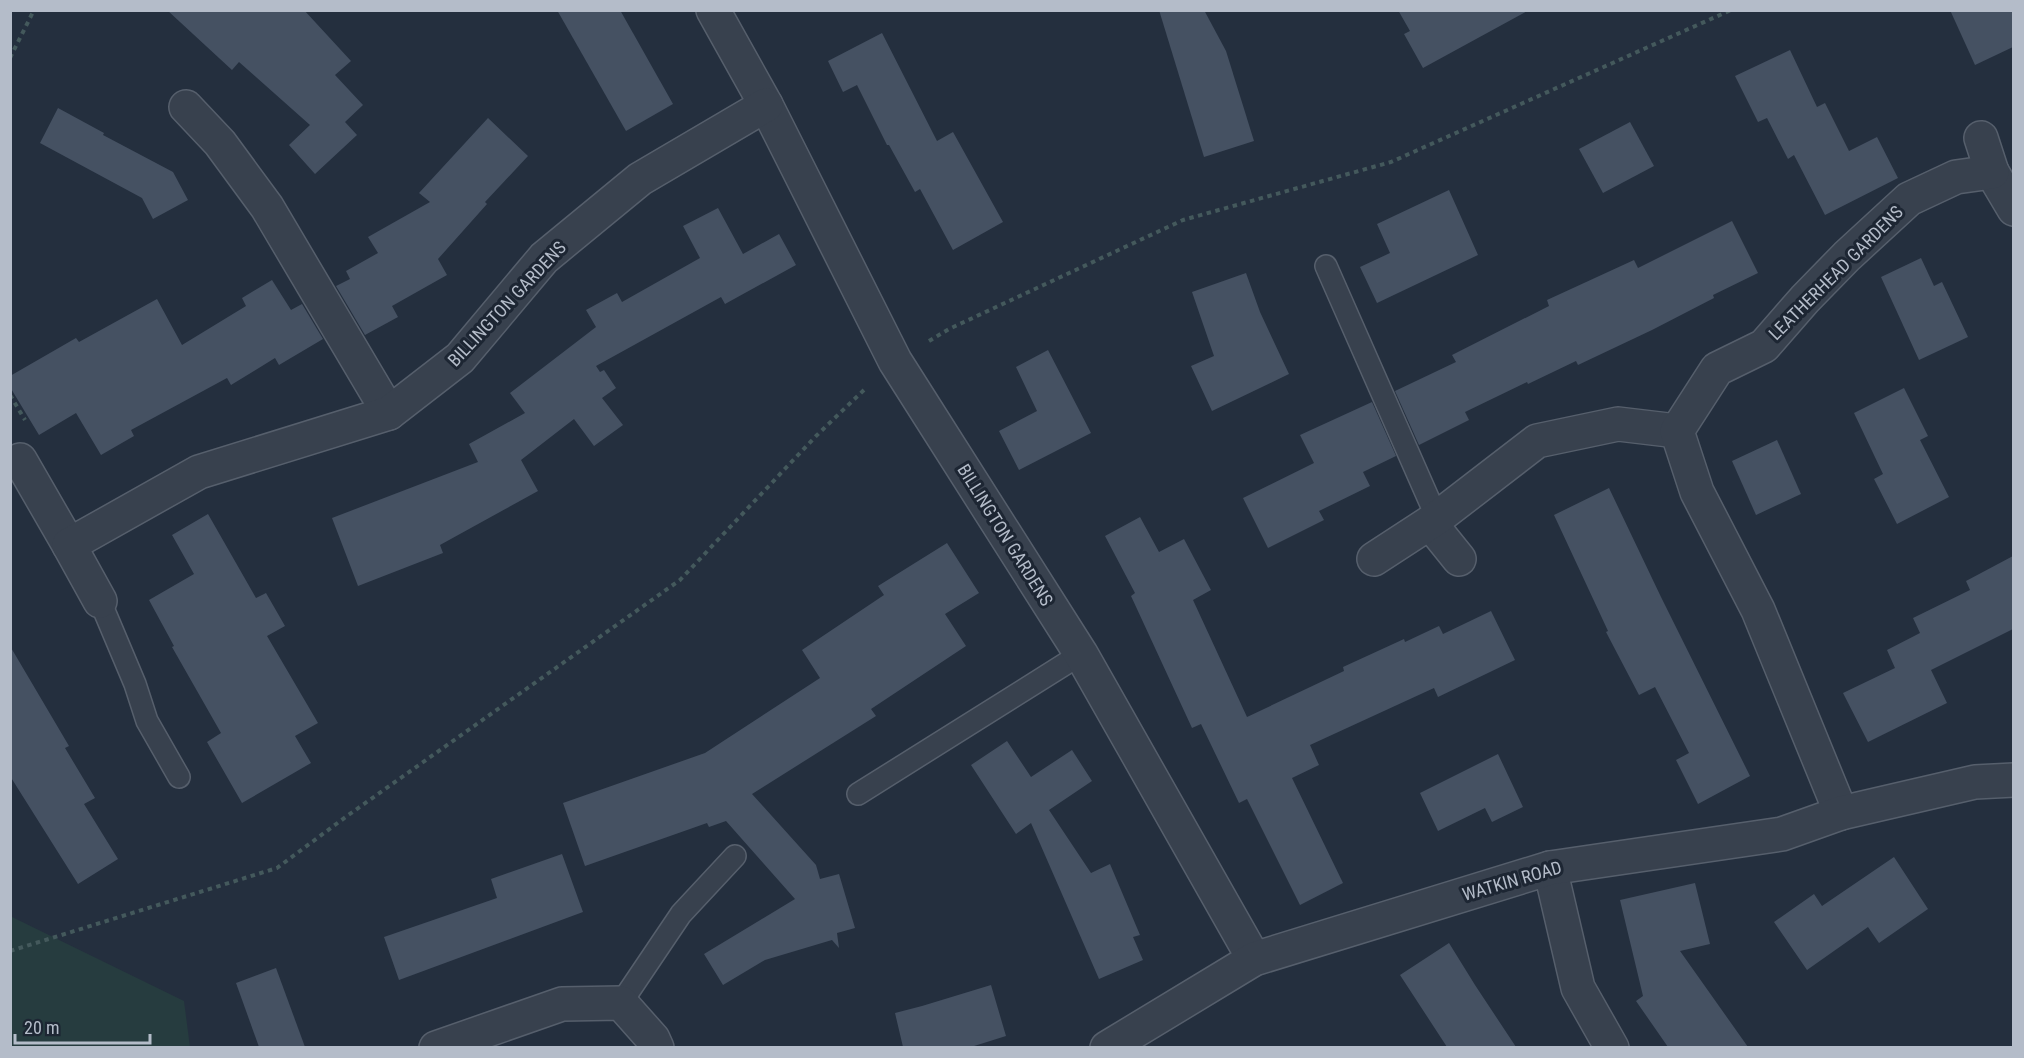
<svg xmlns="http://www.w3.org/2000/svg" width="2024" height="1058" font-family="'Roboto Condensed',sans-serif">
  <style>
    .green { fill: #263c3f }
    .building { fill: #455162 }
    .lines { fill: none; stroke-linecap: round; stroke-linejoin: round }
    .lane-casing { stroke: #565f6c; stroke-width: 24 }
    .street-casing { stroke: #565f6c; stroke-width: 36 }
    .path { stroke: #44595c; stroke-width: 4; stroke-dasharray: 4.5 4.5; stroke-linecap: butt }
    .lane { stroke: #38414e; stroke-width: 21 }
    .street { stroke: #38414e; stroke-width: 33 }
    .labels { text-anchor: middle; stroke-width: 6; stroke-linejoin: round; paint-order: stroke }
    .street-label { font-size: 18px; fill: #b4bcc9; stroke: #1d2633 }
  </style>
  <rect width="100%" height="100%" fill="#242f3e"/>
  <!-- green -->
  <path class="green" d="M 10,916 L 184,1001 L 190,1047 L 11,1047 Z"/>
  <!-- building -->
  <g class="building">
    <path d="M 167,10 L 304,10 L 351,61 L 335,75 L 363,105 L 345,122 L 357,135 L 315,174 L 289,145 L 310,125 L 239,62 L 232,70 Z"/>
    <path d="M 557,10 L 620,10 L 673,104 L 626,131 Z"/>
    <path d="M 1159,10 L 1204,10 L 1226,51 L 1254,141 L 1204,157 Z"/>
    <path d="M 1398,10 L 1529,10 L 1423,68 L 1404,34 L 1410,31 Z"/>
    <path d="M 1950,10 L 2013,10 L 2013,47 L 1975,65 Z"/>
    <path d="M 882,33 L 937,141 L 953,132 L 1003,222 L 953,250 L 920,189 L 915,192 L 889,145 L 887,145 L 857,85 L 843,92 L 828,61 Z"/>
    <path d="M 1790,50 L 1817,107 L 1825,103 L 1849,151 L 1877,137 L 1898,178 L 1825,215 L 1794,155 L 1788,159 L 1767,118 L 1758,122 L 1735,76 Z"/>
    <path d="M 58,108 L 104,133 L 103,135 L 173,172 L 188,200 L 153,219 L 142,198 L 40,143 Z"/>
    <path d="M 488,118 L 528,156 L 485,202 L 487,204 L 438,259 L 447,275 L 392,306 L 398,317 L 365,335 L 336,286 L 350,279 L 346,271 L 378,253 L 368,237 L 430,202 L 419,193 Z"/>
    <path d="M 1630,122 L 1654,166 L 1603,193 L 1579,149 Z"/>
    <path d="M 1449,190 L 1478,255 L 1377,303 L 1360,267 L 1390,253 L 1377,224 Z"/>
    <path d="M 718,208 L 743,254 L 779,234 L 796,265 L 725,304 L 721,297 L 596,366 L 600,372 L 604,370 L 616,388 L 602,398 L 623,425 L 594,446 L 574,419 L 521,460 L 538,491 L 440,545 L 443,553 L 358,586 L 332,518 L 478,462 L 469,444 L 525,413 L 510,393 L 596,327 L 586,310 L 617,293 L 622,302 L 700,258 L 683,226 Z"/>
    <path d="M 1732,221 L 1758,273 L 1713,295 L 1714,298 L 1652,330 L 1578,365 L 1576,361 L 1528,384 L 1527,382 L 1465,412 L 1469,420 L 1419,445 L 1395,391 L 1456,362 L 1452,355 L 1549,306 L 1547,300 L 1634,260 L 1638,268 Z"/>
    <path d="M 1921,258 L 1934,286 L 1942,282 L 1968,337 L 1919,360 L 1881,277 Z"/>
    <path d="M 1246,273 L 1260,312 L 1289,374 L 1212,411 L 1191,366 L 1214,356 L 1192,292 Z"/>
    <path d="M 272,280 L 291,310 L 302,304 L 323,339 L 279,365 L 275,358 L 231,385 L 227,378 L 131,430 L 134,436 L 101,455 L 76,413 L 39,435 L 10,387 L 10,376 L 76,338 L 79,342 L 157,299 L 182,345 L 246,306 L 242,298 Z"/>
    <path d="M 1048,350 L 1091,433 L 1019,470 L 999,431 L 1037,411 L 1016,367 Z"/>
    <path d="M 1904,388 L 1928,436 L 1920,440 L 1949,497 L 1897,524 L 1874,479 L 1883,474 L 1854,413 Z"/>
    <path d="M 1372,402 L 1396,456 L 1363,472 L 1370,486 L 1319,511 L 1324,520 L 1268,548 L 1243,498 L 1314,463 L 1300,435 Z"/>
    <path d="M 1777,440 L 1801,494 L 1756,515 L 1732,461 Z"/>
    <path d="M 1609,488 L 1661,597 L 1750,776 L 1698,804 L 1676,760 L 1689,753 L 1655,687 L 1639,695 L 1606,632 L 1608,631 L 1554,515 Z"/>
    <path d="M 208,514 L 256,598 L 266,593 L 285,626 L 267,636 L 318,723 L 295,736 L 311,763 L 242,803 L 207,742 L 221,733 L 172,647 L 174,646 L 149,600 L 194,574 L 172,535 Z"/>
    <path d="M 1140,517 L 1159,552 L 1184,539 L 1211,590 L 1193,600 L 1247,717 L 1344,671 L 1343,667 L 1404,639 L 1405,642 L 1439,626 L 1443,634 L 1491,611 L 1515,660 L 1438,697 L 1434,688 L 1310,745 L 1319,765 L 1292,778 L 1343,883 L 1300,905 L 1247,799 L 1239,803 L 1201,724 L 1192,728 L 1131,596 L 1135,593 L 1105,536 Z"/>
    <path d="M 947,543 L 979,593 L 945,614 L 966,646 L 871,709 L 876,716 L 752,794 L 816,865 L 820,879 L 839,874 L 855,928 L 837,933 L 839,948 L 832,940 L 765,960 L 723,985 L 704,954 L 795,899 L 726,821 L 709,827 L 707,823 L 585,866 L 563,803 L 705,753 L 820,678 L 802,650 L 884,595 L 878,586 Z"/>
    <path d="M 2013,556 L 2013,629 L 1931,670 L 1947,703 L 1868,742 L 1843,693 L 1895,668 L 1887,650 L 1920,633 L 1913,618 L 1970,590 L 1966,581 Z"/>
    <path d="M 10,646 L 69,746 L 65,748 L 95,798 L 84,804 L 118,859 L 78,884 L 10,776 Z"/>
    <path d="M 1007,741 L 1031,777 L 1072,750 L 1092,781 L 1049,810 L 1091,873 L 1110,864 L 1140,935 L 1133,937 L 1143,960 L 1099,979 L 1031,823 L 1016,834 L 971,765 Z"/>
    <path d="M 1498,754 L 1523,807 L 1492,822 L 1485,808 L 1438,831 L 1420,793 Z"/>
    <path d="M 562,854 L 583,912 L 399,980 L 384,937 L 497,898 L 491,879 Z"/>
    <path d="M 1894,857 L 1928,909 L 1879,943 L 1868,927 L 1807,970 L 1774,922 L 1814,894 L 1822,906 Z"/>
    <path d="M 1695,883 L 1710,944 L 1680,951 L 1748,1047 L 1668,1047 L 1636,1001 L 1643,996 L 1620,900 Z"/>
    <path d="M 1449,943 L 1475,985 L 1516,1047 L 1447,1047 L 1400,975 Z"/>
    <path d="M 276,968 L 305,1047 L 259,1047 L 236,983 Z"/>
    <path d="M 991,985 L 1006,1036 L 971,1047 L 903,1047 L 895,1013 L 922,1006 Z"/>
  </g>
  <g class="lines">
    <!-- lane casing -->
    <g class="lane-casing">
      <g id="lane">
        <path d="M 1326,266 L 1437,518"/>
        <path d="M 100,601 L 135,684 L 147,721 L 179,777"/>
        <path d="M 858,794 L 1081,654"/>
        <path d="M 621,1003 L 681,914 L 735,856"/>
      </g>
    </g>
    <!-- street casing -->
    <g class="street-casing">
      <g id="street">
        <path d="M 713,10 L 766,105 L 895,361 L 1081,654 L 1254,959"/>
        <path d="M 186,107 L 220,143 L 267,207 L 389,413"/>
        <path d="M 1992,172 L 2014,209"/>
        <path d="M 20,460 L 69,545"/>
        <path d="M 1430,523 L 1459,559"/>
        <path d="M 1374,559 L 1437,518 L 1537,441 L 1618,424 L 1677,431"/>
        <path d="M 100,601 L 69,545 L 199,472 L 389,413 L 460,358 L 544,258 L 640,179 L 766,105"/>
        <path d="M 1841,813 L 1758,610 L 1697,492 L 1677,431 L 1717,369 L 1764,346 L 1805,299 L 1847,256 L 1909,199 L 1956,177 L 1992,172 L 1981,138"/>
        <path d="M 1550,868 L 1578,988 L 1612,1048"/>
        <path d="M 436,1048 L 562,1004 L 621,1003 L 653,1039 L 657,1048"/>
        <path d="M 1107,1048 L 1254,959 L 1550,868 L 1782,834 L 1841,813 L 1975,782 L 2014,780"/>
      </g>
    </g>
    <!-- path -->
    <g class="path">
      <path d="M 10,58 L 34,10"/>
      <path d="M 929,341 L 949,329 L 1183,220 L 1391,162 L 1731,10"/>
      <path d="M 10,395 L 25,420"/>
      <path d="M 10,951 L 277,868 L 347,816 L 680,580 L 816,436 L 866,388"/>
    </g>
    <!-- lane -->
    <use href="#lane" class="lane"/>
    <!-- street -->
    <use href="#street" class="street"/>
  </g>
  <g class="labels">
    <!-- street labels -->
    <g class="street-label">
      <text transform="translate(1836 273) rotate(-45)" y="6">LEATHERHEAD GARDENS</text>
      <text transform="translate(507 304) rotate(-47)" y="6">BILLINGTON GARDENS</text>
      <text transform="translate(1005 535) rotate(58)" y="6">BILLINGTON GARDENS</text>
      <text transform="translate(1512 881) rotate(-16)" y="6">WATKIN ROAD</text>
    </g>
  </g>
  <!-- border -->
  <rect width="2024" height="1058" fill="none" stroke="#b4bcc9" stroke-width="24"/>
  <!-- scale -->
  <path d="M15 1034v9h135v-9" fill="none" stroke="#b4bcc9" stroke-width="3"/>
  <text x="24" y="1034" font-size="18" fill="#b4bcc9" stroke="#1d2633" stroke-width="4.5" paint-order="stroke">20 m</text>
</svg>
